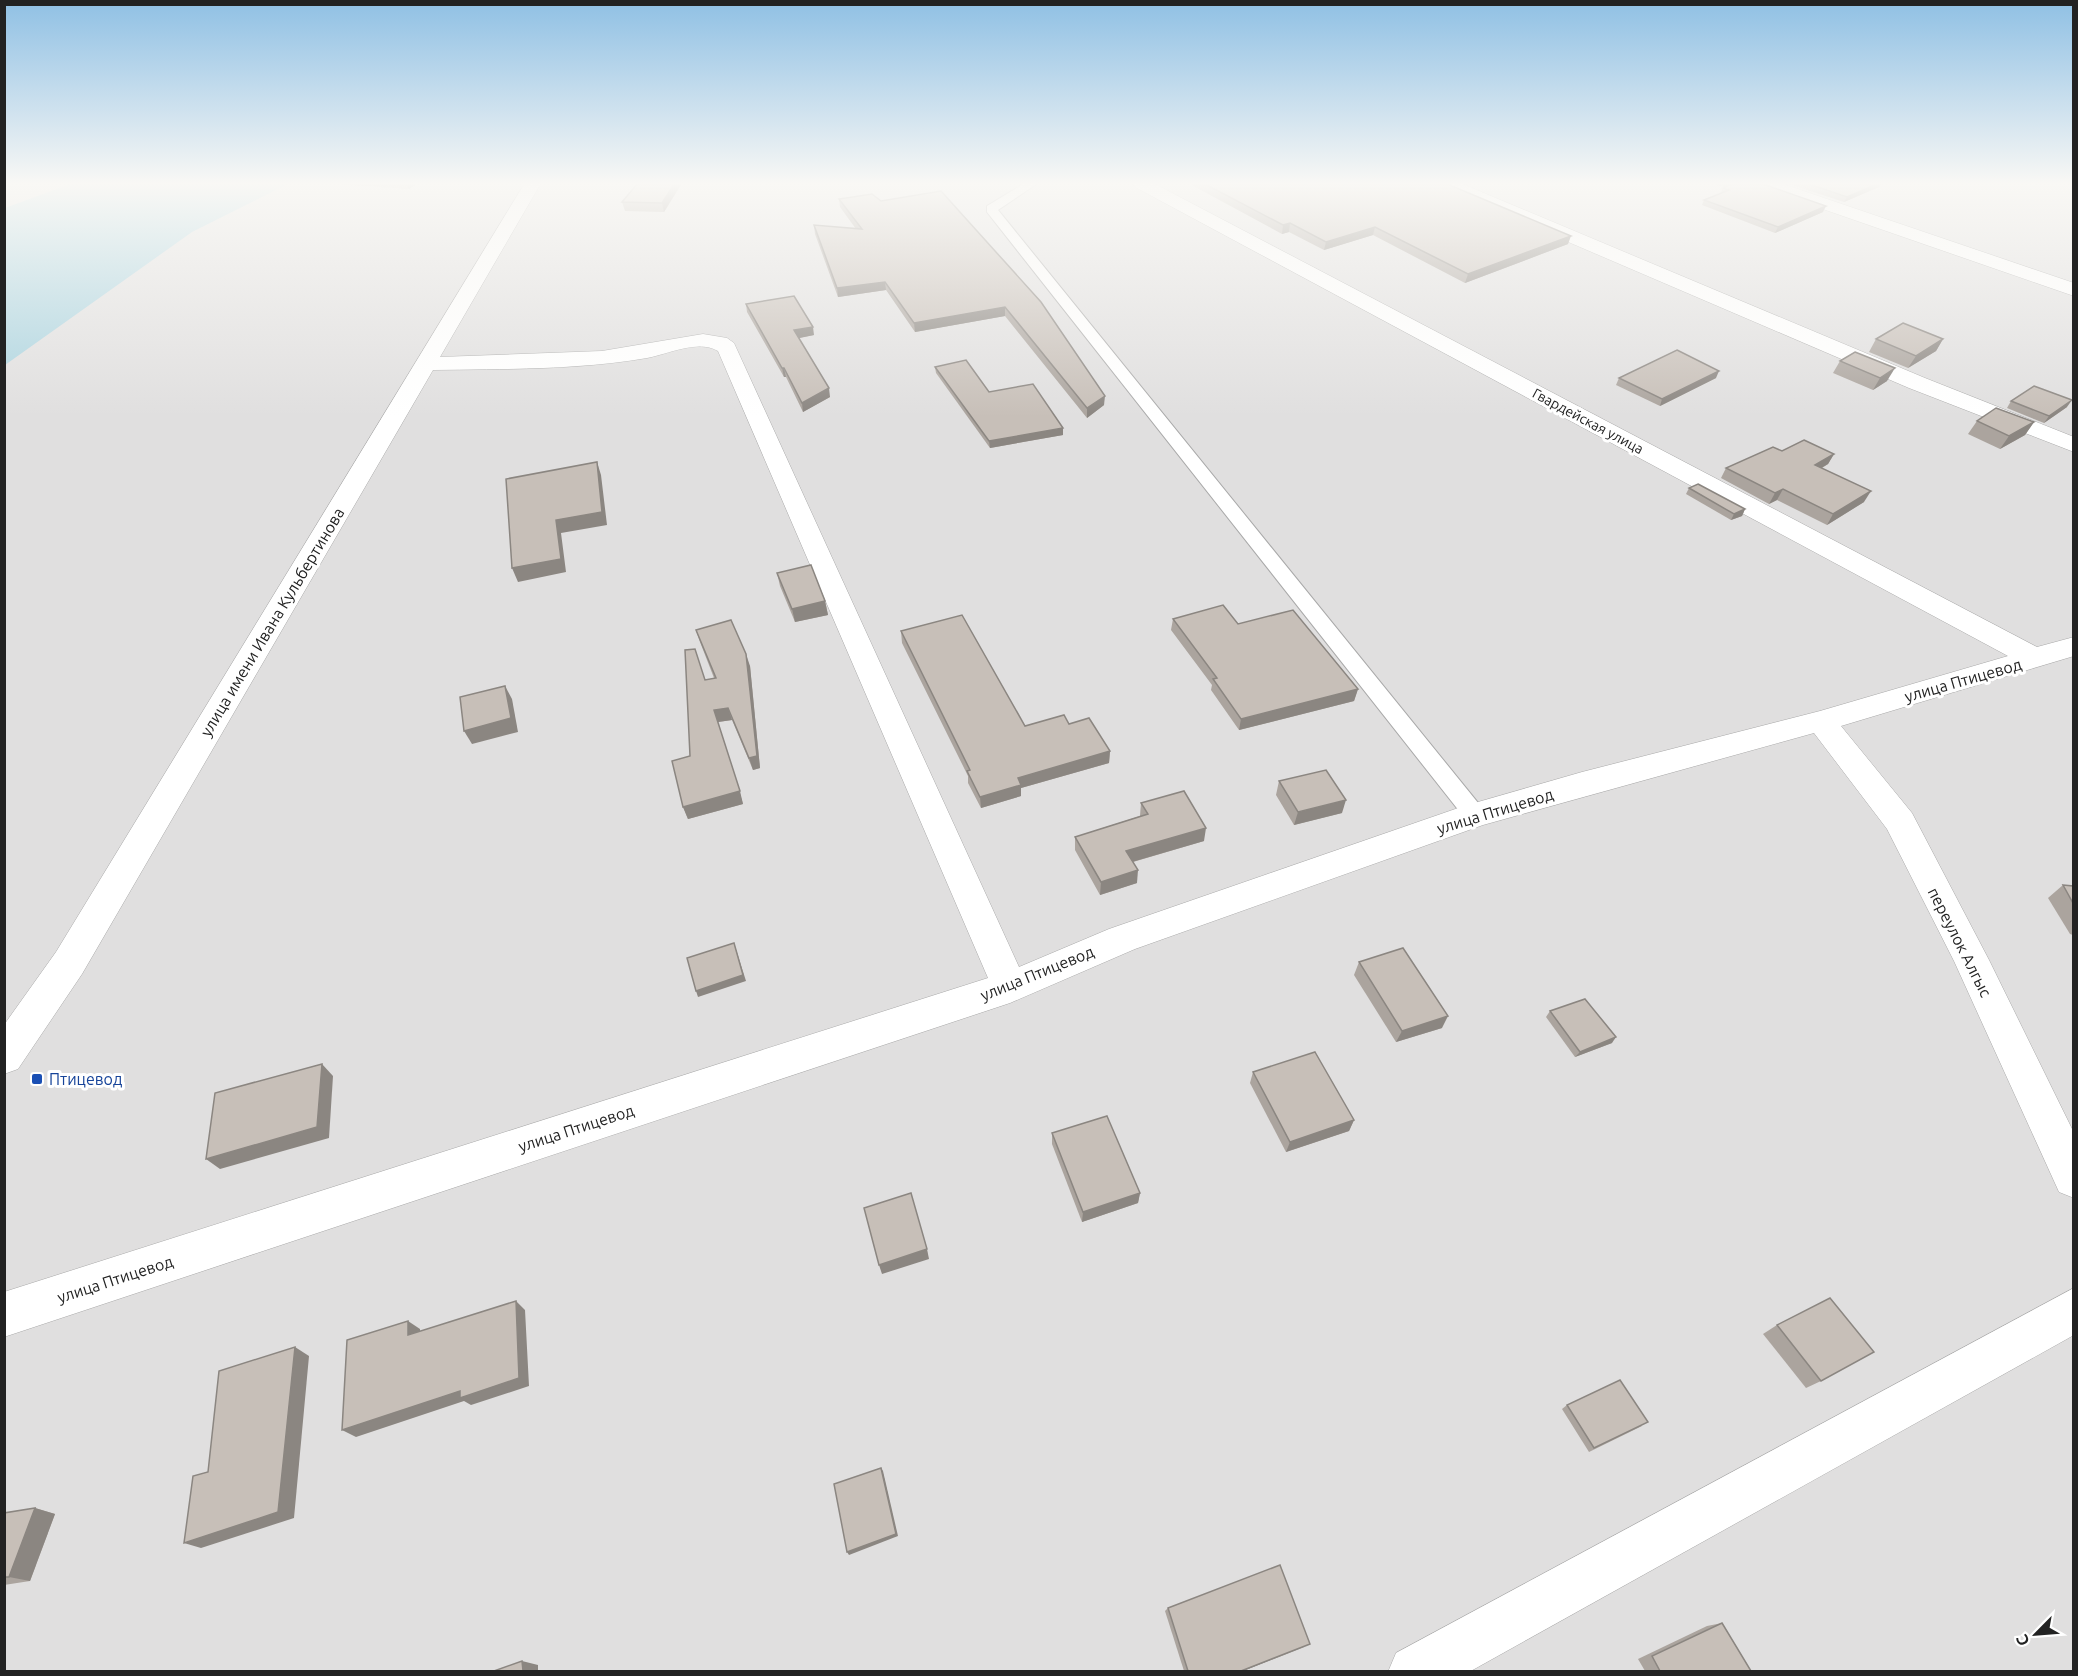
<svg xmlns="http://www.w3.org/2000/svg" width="2078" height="1676" font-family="Ubuntu,sans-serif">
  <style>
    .residential { fill: #e0dfdf }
    .water { fill: #aad3df }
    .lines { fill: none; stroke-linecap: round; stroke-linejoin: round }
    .service-casing { stroke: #a9a9a9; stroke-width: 2 }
    .minor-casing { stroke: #a9a9a9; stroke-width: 1 }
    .service { fill: #fff; fill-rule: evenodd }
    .minor { fill: #fff; fill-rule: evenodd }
    .wall { fill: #aba49e }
    .shaded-wall { fill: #8b8681 }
    .building { fill: #c7bfb8; stroke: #8b8681; stroke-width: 1.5 }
    .transit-dot { fill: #1a4fb4; stroke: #fff; stroke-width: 2 }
    .labels { text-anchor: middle; stroke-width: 6; stroke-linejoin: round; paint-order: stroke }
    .far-street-label { font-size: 14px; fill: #222; stroke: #fff }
    .street-label { font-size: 16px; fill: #222; stroke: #fff }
    .transit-label { font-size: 16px; fill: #164399; stroke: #fff; text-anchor: start }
  </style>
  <rect width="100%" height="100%" fill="#f2efe9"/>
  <!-- residential -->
  <path class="residential" d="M 5,183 L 2073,183 L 2073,1671 L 5,1672 Z"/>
  <!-- water -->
  <path class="water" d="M 73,183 L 290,183 L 192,232 L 5,365 L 5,208 Z"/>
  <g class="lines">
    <!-- service casing -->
    <g class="service-casing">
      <path id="service" d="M 1025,183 L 1038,183 L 998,210 L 1483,809 L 1486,815 L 1483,821 L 1475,823 L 1467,821 L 987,212 L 987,206 Z"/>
    </g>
    <!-- minor casing -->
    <g class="minor-casing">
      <g id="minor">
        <path d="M 525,183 L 541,183 L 440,357 L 602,351 L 703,334 L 727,338 L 734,343 L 1019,967 L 1109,929 L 1464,806 L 1582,772 L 1820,711 L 2008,656 L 1135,187 L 1133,183 L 1153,183 L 2037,647 L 2074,637 L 2074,656 L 1841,726 L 1912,813 L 1989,960 L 2074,1133 L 2074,1198 L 2059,1192 L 1954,961 L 1887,829 L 1814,733 L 1483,825 L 1135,949 L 1010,1003 L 4,1337 L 4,1292 L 988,978 L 718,351 C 698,339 668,354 647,358 C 576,370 504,369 433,370 L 82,974 L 18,1069 L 4,1074 L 4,1025 L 56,952 Z"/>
        <path d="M 1438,183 L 1460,183 L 1925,378 L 2074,437 L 2074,452 L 1909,388 L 1440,187 Z"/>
        <path d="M 1757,183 L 1780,183 L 2074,283 L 2074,296 L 1759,187 Z"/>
        <path d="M 2074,1288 L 2074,1335 L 1469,1672 L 1388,1672 L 1396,1653 Z"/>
      </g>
    </g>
    <!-- service -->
    <use href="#service" class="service"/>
    <!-- minor -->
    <use href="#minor" class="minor"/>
  </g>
  <!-- wall -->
  <g class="wall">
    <path d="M 334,183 L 418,183 L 409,189 L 334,184 Z"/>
    <path d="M 638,183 L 682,183 L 664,212 L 625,211 L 622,202 Z"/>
    <path d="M 1188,183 L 1445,183 L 1568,244 L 1465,283 L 1373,235 L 1324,250 L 1289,232 L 1282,234 Z"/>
    <path d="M 1710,183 L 1760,183 L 1823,212 L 1775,233 L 1702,205 L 1704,200 L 1721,193 L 1723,187 Z"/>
    <path d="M 1786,183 L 1882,183 L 1879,187 L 1844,202 Z"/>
    <path d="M 941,191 L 1104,405 L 1087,418 L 1005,316 L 915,332 L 886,290 L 838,297 L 815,234 L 814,225 L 856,229 L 840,207 L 839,199 L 881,201 Z"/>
    <path d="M 746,304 L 814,335 L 798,338 L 830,397 L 803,412 L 786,377 L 784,377 L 747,312 Z"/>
    <path d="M 1876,339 L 1943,339 L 1936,351 L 1908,368 L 1869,352 Z"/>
    <path d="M 1855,352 L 1887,381 L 1873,390 L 1833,373 L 1840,361 Z"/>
    <path d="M 935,367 L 989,392 L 1063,435 L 990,448 L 936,373 Z"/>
    <path d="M 1619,378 L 1716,378 L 1660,406 L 1616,385 Z"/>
    <path d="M 2011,401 L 2067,407 L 2044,423 L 2007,408 Z"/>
    <path d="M 1977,421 L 2034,422 L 2025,435 L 2000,449 L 1968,434 Z"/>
    <path d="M 1782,451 L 1834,454 L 1828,464 L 1822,468 L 1864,502 L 1827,525 L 1777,500 L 1769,504 L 1721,478 L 1726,468 Z"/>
    <path d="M 1689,488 L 1745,509 L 1742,516 L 1731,520 L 1686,494 Z"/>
    <path d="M 777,573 L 825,601 L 828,615 L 795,622 L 780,586 Z"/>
    <path d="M 1173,619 L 1238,624 L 1358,689 L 1354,701 L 1239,730 L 1211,690 L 1212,685 L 1171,630 Z"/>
    <path d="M 696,630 L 750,666 L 760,768 L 753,770 L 732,720 L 718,722 L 743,804 L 688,819 L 683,807 L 690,756 L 705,680 L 714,678 L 700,642 Z"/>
    <path d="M 901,631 L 1025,726 L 1069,724 L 1110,751 L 1109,763 L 1021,788 L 1021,796 L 981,808 L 968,783 L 968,776 L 902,643 Z"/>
    <path d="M 1279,781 L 1342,813 L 1294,825 L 1276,795 Z"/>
    <path d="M 1141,803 L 1204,841 L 1133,862 L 1137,883 L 1100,895 L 1075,850 L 1075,837 L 1140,816 Z"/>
    <path d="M 2063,885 L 2073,886 L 2073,935 L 2070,934 L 2048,898 Z"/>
    <path d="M 1359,962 L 1442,1028 L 1396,1042 L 1354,975 Z"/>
    <path d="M 1550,1011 L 1612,1043 L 1575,1057 L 1546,1017 Z"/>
    <path d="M 1253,1072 L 1354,1120 L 1349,1131 L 1286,1152 L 1250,1083 Z"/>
    <path d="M 1052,1133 L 1140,1193 L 1138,1203 L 1082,1222 L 1052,1144 Z"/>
    <path d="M 1777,1325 L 1821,1381 L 1806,1388 L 1763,1334 Z"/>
    <path d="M 1567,1405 L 1642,1426 L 1589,1452 L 1562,1409 Z"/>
    <path d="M 35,1508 L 55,1514 L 30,1581 L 4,1585 L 4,1513 Z"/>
    <path d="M 1168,1608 L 1304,1647 L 1243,1671 L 1184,1671 L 1165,1611 Z"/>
    <path d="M 1722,1623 L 1751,1671 L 1645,1671 L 1638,1659 L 1707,1626 Z"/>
  </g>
  <!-- shaded-wall -->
  <g class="shaded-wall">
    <path d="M 408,183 L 418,183 L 409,189 L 407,184 Z"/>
    <path d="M 675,183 L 682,183 L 664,212 L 662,203 Z"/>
    <path d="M 1879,183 L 1882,183 L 1879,187 L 1844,202 L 1847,197 Z"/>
    <path d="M 1826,206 L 1823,212 L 1775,233 L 1778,227 Z"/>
    <path d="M 1290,223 L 1289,232 L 1282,234 L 1283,225 Z"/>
    <path d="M 1375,227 L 1373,235 L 1324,250 L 1326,242 Z"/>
    <path d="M 1571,236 L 1568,244 L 1465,283 L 1468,274 Z"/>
    <path d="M 885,282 L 886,290 L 838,297 L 837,288 Z"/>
    <path d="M 1005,307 L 1005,316 L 915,332 L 914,323 Z"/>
    <path d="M 813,327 L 814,335 L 795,339 L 794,330 Z"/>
    <path d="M 1943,339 L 1936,351 L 1908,368 L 1916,356 Z"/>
    <path d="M 782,368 L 784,368 L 786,377 L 784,377 Z"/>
    <path d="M 1895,368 L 1887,381 L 1873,390 L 1880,378 Z"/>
    <path d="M 1719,371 L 1716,378 L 1660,406 L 1662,399 Z"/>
    <path d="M 829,388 L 830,397 L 803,412 L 802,403 Z"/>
    <path d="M 1105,396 L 1104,405 L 1087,418 L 1087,408 Z"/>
    <path d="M 2072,400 L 2067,407 L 2044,423 L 2049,416 Z"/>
    <path d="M 2034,422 L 2025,435 L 2000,449 L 2009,436 Z"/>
    <path d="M 1063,428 L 1063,435 L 990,448 L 989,441 Z"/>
    <path d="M 1834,454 L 1828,464 L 1809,475 L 1815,465 Z"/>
    <path d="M 597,462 L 601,475 L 607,525 L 561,533 L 566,572 L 518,582 L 512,568 L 556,520 Z"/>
    <path d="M 1783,489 L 1777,500 L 1769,504 L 1775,493 Z"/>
    <path d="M 1871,491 L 1864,502 L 1827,525 L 1833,514 Z"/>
    <path d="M 1745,509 L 1742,516 L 1731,520 L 1734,514 Z"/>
    <path d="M 825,601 L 828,615 L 795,622 L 792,609 Z"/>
    <path d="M 746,654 L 750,666 L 760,768 L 753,770 L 749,758 Z"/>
    <path d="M 505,686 L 512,699 L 518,732 L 472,744 L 464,731 Z"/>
    <path d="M 1358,689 L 1354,701 L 1239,730 L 1241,719 Z"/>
    <path d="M 728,708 L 732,720 L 718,722 L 714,710 Z"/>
    <path d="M 1110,751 L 1109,763 L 1021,788 L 1021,796 L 981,808 L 980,797 L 1018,778 Z"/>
    <path d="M 740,791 L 743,804 L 688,819 L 683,807 Z"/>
    <path d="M 1346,800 L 1342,813 L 1294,825 L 1298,812 Z"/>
    <path d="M 1206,828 L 1204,841 L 1125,864 L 1126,851 Z"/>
    <path d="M 1138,870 L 1137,883 L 1100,895 L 1101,882 Z"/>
    <path d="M 734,943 L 746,981 L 698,997 L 696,991 Z"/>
    <path d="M 1448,1016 L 1442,1028 L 1396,1042 L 1402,1031 Z"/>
    <path d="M 1616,1037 L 1612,1043 L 1575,1057 L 1580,1052 Z"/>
    <path d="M 322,1064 L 333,1076 L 329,1138 L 220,1169 L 206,1159 Z"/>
    <path d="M 1354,1120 L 1349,1131 L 1286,1152 L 1290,1142 Z"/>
    <path d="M 1140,1193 L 1138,1203 L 1082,1222 L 1083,1212 Z"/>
    <path d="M 927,1249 L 929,1259 L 882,1274 L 879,1265 Z"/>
    <path d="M 516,1301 L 525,1310 L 529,1386 L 471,1405 L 464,1401 L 356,1437 L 342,1430 Z"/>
    <path d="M 408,1321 L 420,1329 L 420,1344 L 408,1335 Z"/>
    <path d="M 295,1347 L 309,1356 L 294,1518 L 201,1548 L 184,1543 Z"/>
    <path d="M 881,1468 L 883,1471 L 898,1536 L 849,1555 L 847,1552 Z"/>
    <path d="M 35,1508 L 55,1514 L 30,1581 L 9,1577 Z"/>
    <path d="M 1310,1644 L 1243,1671 L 1241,1671 Z"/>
    <path d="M 522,1661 L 538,1665 L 538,1671 L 523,1671 Z"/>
  </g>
  <!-- building -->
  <g class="building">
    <path d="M 638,183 L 675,183 L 662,203 L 622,202 Z"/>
    <path d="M 1203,183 L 1445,183 L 1571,236 L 1468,274 L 1375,227 L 1326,242 L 1290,223 L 1283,225 Z"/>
    <path d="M 1729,183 L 1760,183 L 1826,206 L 1778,227 L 1704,200 L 1729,190 L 1723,188 L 1732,184 Z"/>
    <path d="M 1806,183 L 1879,183 L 1847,197 Z"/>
    <path d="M 941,191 L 1041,302 L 1105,396 L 1087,408 L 1005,307 L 914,323 L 885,282 L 837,288 L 814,225 L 862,229 L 839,199 L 872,194 L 881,201 Z"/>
    <path d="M 794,296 L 813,327 L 794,330 L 829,388 L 802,403 L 784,368 L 782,368 L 746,304 Z"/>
    <path d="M 1903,323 L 1943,339 L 1916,356 L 1876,339 Z"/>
    <path d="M 1677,350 L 1719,371 L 1662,399 L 1619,378 Z"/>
    <path d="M 1855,352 L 1895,368 L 1880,378 L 1840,361 Z"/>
    <path d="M 966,360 L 989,392 L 1033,384 L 1063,428 L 989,441 L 935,367 Z"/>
    <path d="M 2034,386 L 2072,400 L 2049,416 L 2011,401 Z"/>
    <path d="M 1996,408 L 2034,422 L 2009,436 L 1977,421 Z"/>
    <path d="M 1804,440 L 1834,454 L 1815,465 L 1871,491 L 1833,514 L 1783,489 L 1775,493 L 1726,468 L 1773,447 L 1782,451 Z"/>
    <path d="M 597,462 L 602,512 L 556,520 L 561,559 L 512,568 L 506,479 Z"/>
    <path d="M 1698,484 L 1745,509 L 1734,514 L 1689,488 Z"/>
    <path d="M 811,565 L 825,601 L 792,609 L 777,573 Z"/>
    <path d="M 1223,605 L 1238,624 L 1293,610 L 1358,689 L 1241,719 L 1213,679 L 1217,678 L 1173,619 Z"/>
    <path d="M 962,615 L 1025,726 L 1064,715 L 1069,724 L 1089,718 L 1110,751 L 1018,778 L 1021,785 L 980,797 L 967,771 L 970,770 L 901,631 Z"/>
    <path d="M 731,620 L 746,654 L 757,756 L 749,758 L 728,708 L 714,710 L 740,791 L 683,807 L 672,761 L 690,756 L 685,650 L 695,649 L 705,680 L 716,678 L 696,630 Z"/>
    <path d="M 505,686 L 511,718 L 464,731 L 460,697 Z"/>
    <path d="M 1326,770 L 1346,800 L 1298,812 L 1279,781 Z"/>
    <path d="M 1184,791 L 1206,828 L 1126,851 L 1138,870 L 1101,882 L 1075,837 L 1148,814 L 1141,803 Z"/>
    <path d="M 2063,885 L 2073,886 L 2073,903 Z"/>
    <path d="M 734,943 L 743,975 L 696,991 L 687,958 Z"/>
    <path d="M 1403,948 L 1448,1016 L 1402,1031 L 1359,962 Z"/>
    <path d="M 1585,999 L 1616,1037 L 1580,1052 L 1550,1011 Z"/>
    <path d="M 1315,1052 L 1354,1120 L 1290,1142 L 1253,1072 Z"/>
    <path d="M 322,1064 L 317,1127 L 206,1159 L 215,1093 Z"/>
    <path d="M 1107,1116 L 1140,1193 L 1083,1212 L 1052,1133 Z"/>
    <path d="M 911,1193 L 927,1249 L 879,1265 L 864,1208 Z"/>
    <path d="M 1830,1298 L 1874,1352 L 1821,1381 L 1777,1325 Z"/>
    <path d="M 516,1301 L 519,1378 L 460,1398 L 460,1391 L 342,1430 L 347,1340 L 408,1321 L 408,1335 Z"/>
    <path d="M 295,1347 L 278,1512 L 184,1543 L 193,1476 L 208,1472 L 219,1371 Z"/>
    <path d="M 1620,1380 L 1648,1422 L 1594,1448 L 1567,1405 Z"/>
    <path d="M 881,1468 L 896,1534 L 847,1552 L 834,1484 Z"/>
    <path d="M 35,1508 L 9,1577 L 4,1577 L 4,1513 Z"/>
    <path d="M 1280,1565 L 1310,1644 L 1241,1671 L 1188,1671 L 1168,1608 Z"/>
    <path d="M 1722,1623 L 1751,1671 L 1660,1671 L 1652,1656 Z"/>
    <path d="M 522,1661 L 523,1671 L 494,1671 Z"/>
  </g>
  <!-- sky -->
  <linearGradient id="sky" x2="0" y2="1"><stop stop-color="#8fc0e4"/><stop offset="0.44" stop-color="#f9f8f5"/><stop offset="1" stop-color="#f9f8f5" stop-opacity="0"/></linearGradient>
  <rect width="2078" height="417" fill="url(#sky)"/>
  <!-- markers -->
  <rect class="transit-dot" x="31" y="1073" width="12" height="12" rx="3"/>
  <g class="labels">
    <!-- far-street labels -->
    <g class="far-street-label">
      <text transform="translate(1588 421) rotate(28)" y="5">Гвардейская улица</text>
    </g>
    <!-- street labels -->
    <g class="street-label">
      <text transform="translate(272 622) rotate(-59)" y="6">улица имени Ивана Кульбертинова</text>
      <text transform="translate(1963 680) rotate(-16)" y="6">улица Птицевод</text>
      <text transform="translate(1495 811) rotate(-17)" y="6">улица Птицевод</text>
      <text transform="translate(1960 942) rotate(63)" y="6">переулок Алгыс</text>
      <text transform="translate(1037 973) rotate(-22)" y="6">улица Птицевод</text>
      <text transform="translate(576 1128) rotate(-18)" y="6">улица Птицевод</text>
      <text transform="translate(115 1279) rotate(-18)" y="6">улица Птицевод</text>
    </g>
    <!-- transit labels -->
    <g class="transit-label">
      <text x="49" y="1085">Птицевод</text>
    </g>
  </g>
  <!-- border -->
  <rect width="2078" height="1676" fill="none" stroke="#222222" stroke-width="12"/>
  <!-- north arrow -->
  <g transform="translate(2036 1634) rotate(245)" stroke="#ffffff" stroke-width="4.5" paint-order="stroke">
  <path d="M0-4.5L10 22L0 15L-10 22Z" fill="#222222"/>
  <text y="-9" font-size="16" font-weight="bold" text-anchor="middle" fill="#222222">С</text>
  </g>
</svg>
